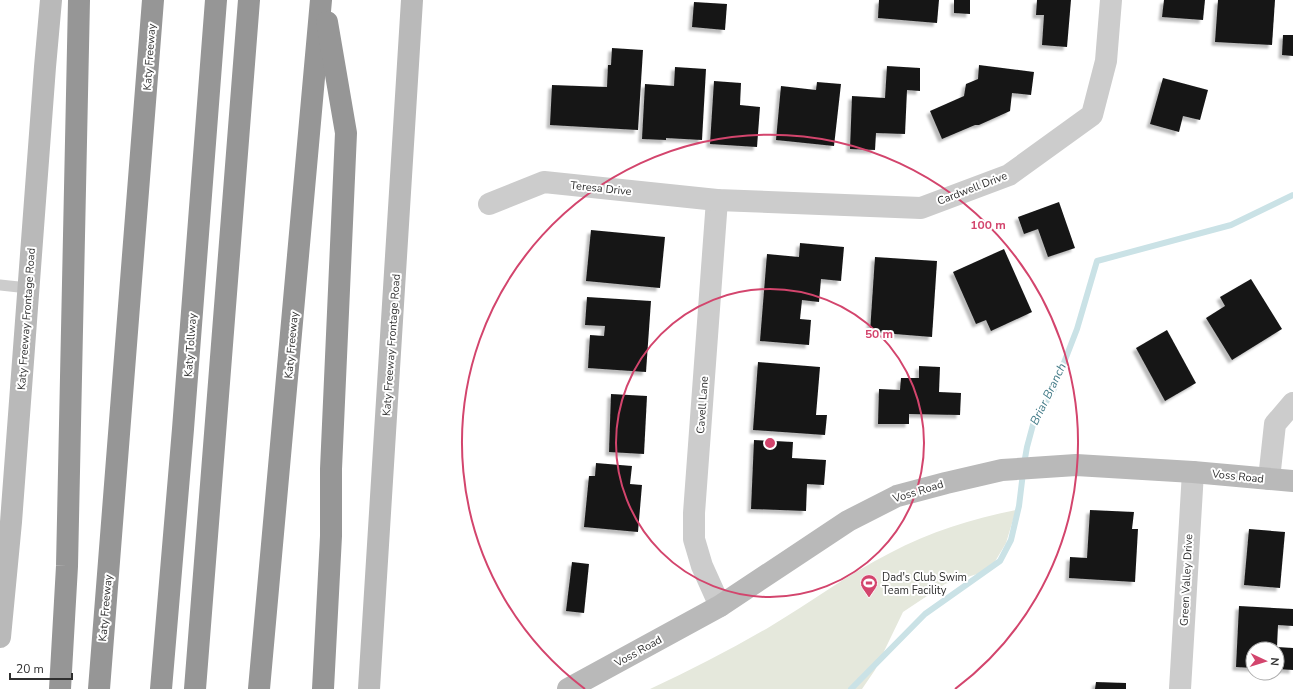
<svg xmlns="http://www.w3.org/2000/svg" width="1293" height="689" font-family="'Nunito Sans',sans-serif">
  <style>
    .green { fill: #e5e8dc }
    .lines { fill: none; stroke-linecap: round; stroke-linejoin: round }
    .stream { stroke: #cae2e6; stroke-width: 6 }
    .building { fill: #161616; filter: url(#shadow) }
    .lane { stroke: #ccc; stroke-width: 11 }
    .street { stroke: #ccc; stroke-width: 22 }
    .secondary { stroke: #b9b9b9; stroke-width: 22 }
    .highway { stroke: #969696; stroke-width: 22 }
    .ring { fill: none; stroke: #d3456d; stroke-width: 2 }
    .labels { text-anchor: middle; stroke-width: 4; stroke-linejoin: round; paint-order: stroke }
    .street-label { font-size: 11px; fill: #2f2f2f; stroke: #fff }
    .poi-label { font-size: 11px; fill: #2f2f2f; stroke: #fff; text-anchor: start }
    .water-label { font-size: 12px; font-style: italic; fill: #457d89; stroke: #fff }
    .centre { fill: #d3456d; stroke: #fff; stroke-width: 2 }
    .ring-label { font-size: 12px; text-anchor: middle; font-weight: bold; fill: #d3456d; stroke: #fff; stroke-width: 4; stroke-linejoin: round; paint-order: stroke }
  </style>
  <defs>
    <filter id="shadow"><feDropShadow dx="-3.5" dy="3.5" stdDeviation="1" flood-color="#0004"/></filter>
  </defs>
  <rect width="100%" height="100%" fill="#fff"/>
  <!-- green -->
  <path class="green" d="M 1016,510 L 1006,543 L 990,570 L 945,584 L 903,612 L 875,670 L 862,689 L 650,689 C 691,670 732,649 771,626 C 811,602 848,574 890,553 C 929,532 972,519 1016,510 Z"/>
  <g class="lines">
    <!-- stream -->
    <g class="stream">
      <path d="M 1024,464 L 1027,447 L 1034,421 L 1053,391 L 1077,329 L 1097,261 L 1231,225 L 1293,195"/>
      <path d="M 851,689 L 925,614 L 1000,561 L 1011,540 L 1019,506 L 1023,473"/>
    </g>
  </g>
  <!-- building -->
  <g class="building">
    <path d="M 879,0 L 939,0 L 937,23 L 878,18 Z"/>
    <path d="M 954,0 L 970,0 L 970,14 L 954,13 Z"/>
    <path d="M 1037,0 L 1071,0 L 1067,47 L 1042,45 L 1044,15 L 1036,15 Z"/>
    <path d="M 1164,0 L 1205,0 L 1203,20 L 1162,17 Z"/>
    <path d="M 1218,0 L 1275,0 L 1272,45 L 1215,42 Z"/>
    <path d="M 694,2 L 727,4 L 725,30 L 692,27 Z"/>
    <path d="M 1283,35 L 1293,35 L 1293,56 L 1282,55 Z"/>
    <path d="M 612,48 L 643,50 L 638,130 L 550,125 L 552,85 L 607,87 L 608,65 L 611,65 Z"/>
    <path d="M 979,65 L 1034,72 L 1031,95 L 1012,93 L 1010,111 L 979,125 L 975,125 L 942,139 L 930,111 L 964,96 L 966,84 L 978,79 Z"/>
    <path d="M 887,66 L 920,68 L 920,91 L 907,90 L 905,134 L 876,133 L 875,150 L 850,149 L 852,96 L 885,98 Z"/>
    <path d="M 675,67 L 706,69 L 702,140 L 666,138 L 666,140 L 642,139 L 645,84 L 674,86 Z"/>
    <path d="M 1163,78 L 1208,90 L 1200,120 L 1183,116 L 1179,132 L 1150,124 Z"/>
    <path d="M 714,81 L 741,83 L 740,105 L 760,107 L 757,147 L 710,144 Z"/>
    <path d="M 817,82 L 841,84 L 834,146 L 776,140 L 781,86 L 816,90 Z"/>
    <path d="M 1059,202 L 1075,248 L 1048,257 L 1038,229 L 1024,234 L 1018,217 Z"/>
    <path d="M 591,230 L 665,237 L 660,288 L 586,281 Z"/>
    <path d="M 800,243 L 844,247 L 841,281 L 821,279 L 819,302 L 802,300 L 800,319 L 811,320 L 809,345 L 760,341 L 767,254 L 799,257 Z"/>
    <path d="M 1004,249 L 1032,312 L 991,331 L 986,320 L 976,324 L 953,272 Z"/>
    <path d="M 875,257 L 937,261 L 932,337 L 870,332 Z"/>
    <path d="M 1251,279 L 1282,329 L 1232,360 L 1206,318 L 1225,306 L 1220,297 Z"/>
    <path d="M 587,297 L 651,301 L 646,372 L 588,368 L 590,335 L 604,336 L 605,326 L 585,325 Z"/>
    <path d="M 1167,330 L 1196,383 L 1165,401 L 1136,348 Z"/>
    <path d="M 758,362 L 820,367 L 816,415 L 827,415 L 825,435 L 753,430 Z"/>
    <path d="M 919,366 L 940,367 L 939,392 L 961,393 L 960,415 L 909,414 L 909,424 L 878,424 L 879,389 L 900,390 L 901,378 L 919,378 Z"/>
    <path d="M 611,394 L 647,396 L 644,454 L 609,452 Z"/>
    <path d="M 754,440 L 793,442 L 792,458 L 826,460 L 824,485 L 807,484 L 806,511 L 751,509 Z"/>
    <path d="M 596,463 L 632,466 L 630,484 L 642,485 L 638,532 L 584,527 L 589,476 L 595,476 Z"/>
    <path d="M 1090,510 L 1134,512 L 1132,529 L 1138,529 L 1135,582 L 1069,578 L 1070,557 L 1087,558 Z"/>
    <path d="M 1249,529 L 1285,532 L 1280,588 L 1244,585 Z"/>
    <path d="M 572,562 L 589,564 L 584,613 L 566,611 Z"/>
    <path d="M 1239,606 L 1293,609 L 1293,626 L 1278,625 L 1277,647 L 1293,648 L 1293,670 L 1277,669 L 1277,649 L 1253,649 L 1253,668 L 1236,667 Z"/>
    <path d="M 1096,682 L 1126,683 L 1126,689 L 1095,689 Z"/>
  </g>
  <g class="lines">
    <!-- lane -->
    <path class="lane" d="M 0,285 L 28,288"/>
    <!-- street -->
    <g class="street">
      <path d="M 717,200 L 694,513 L 694,539 L 702,566 L 720,606"/>
      <path d="M 489,204 L 544,182 L 717,200 L 921,208 L 1009,175 L 1092,115 L 1106,61 L 1111,0"/>
      <path d="M 1269,479 L 1275,424 L 1293,403"/>
      <path d="M 1180,689 L 1193,472"/>
    </g>
    <!-- secondary -->
    <g class="secondary">
      <path d="M 0,637 L 11,522 L 45,67 L 51,0"/>
      <path d="M 369,689 L 412,0"/>
      <path d="M 568,689 L 720,606 L 848,521 L 897,496 L 946,483 L 1002,470 L 1076,465 L 1193,472 L 1293,481"/>
    </g>
    <!-- highway -->
    <g class="highway">
      <path d="M 60,689 L 67,566 L 79,0"/>
      <path d="M 99,689 L 153,0"/>
      <path d="M 161,689 L 183,429 L 216,0"/>
      <path d="M 195,689 L 249,0"/>
      <path d="M 259,689 L 321,0"/>
      <path d="M 323,689 L 331,536 L 331,469 L 346,133 L 327,22"/>
    </g>
  </g>
  <!-- distance rings -->
  <g class="ring">
    <circle cx="770" cy="443" r="154"/>
    <path d="M585 689A308 308 0 1 1 955 689"/>
  </g>
  <!-- icons -->
  <defs>
    <g id="stadium-pin" transform="scale(0.9)"><path d="M0 17L-7.5 6A9.5 9.5 0 1 1 7.5 6Z" fill="#d3456d" stroke="#fff"/><path d="M0-5a6.5 5 0 1 0 0 10a6.5 5 0 1 0 0-10ZM-3.5-1.8h7v3.6h-7Z" fill="#fff"/></g>
  </defs>
  <g fill-rule="evenodd">
    <use href="#stadium-pin" x="869" y="583"/>
  </g>
  <g class="labels">
    <!-- street labels -->
    <g class="street-label">
      <text transform="translate(149 57) rotate(-86)" y="4">Katy Freeway</text>
      <text transform="translate(601 188) rotate(6)" y="4">Teresa Drive</text>
      <text transform="translate(972 188) rotate(-21)" y="4">Cardwell Drive</text>
      <text transform="translate(26 319) rotate(-86)" y="4">Katy Freeway Frontage Road</text>
      <text transform="translate(190 345) rotate(-86)" y="4">Katy Tollway</text>
      <text transform="translate(291 345) rotate(-85)" y="4">Katy Freeway</text>
      <text transform="translate(391 345) rotate(-86)" y="4">Katy Freeway Frontage Road</text>
      <text transform="translate(702 405) rotate(-86)" y="4">Cavell Lane</text>
      <text transform="translate(1238 476) rotate(6)" y="4">Voss Road</text>
      <text transform="translate(918 491) rotate(-17)" y="4">Voss Road</text>
      <text transform="translate(1186 580) rotate(-87)" y="4">Green Valley Drive</text>
      <text transform="translate(105 608) rotate(-85)" y="4">Katy Freeway</text>
      <text transform="translate(638 651) rotate(-29)" y="4">Voss Road</text>
    </g>
    <!-- poi labels -->
    <g class="poi-label">
      <text x="882" y="581">Dad's Club Swim<tspan x="882" dy="13">Team Facility</tspan></text>
    </g>
    <!-- water labels -->
    <g class="water-label">
      <text transform="translate(1048 394) rotate(-64)" y="4">Briar Branch</text>
    </g>
  </g>
  <circle cx="770" cy="443" r="6" class="centre"/>
  <g class="ring-label">
    <text x="988" y="229">100 m</text>
    <text x="879" y="338">50 m</text>
  </g>
  <!-- north arrow -->
  <g transform="translate(1265 661) rotate(94)"><circle r="19" fill="#ffffff" stroke="#acacac"/>
  <path d="M0-3L7 15L0 10L-7 15Z" fill="#d3456d"/>
  <text y="-6" font-size="11" font-weight="bold" text-anchor="middle" fill="#2f2f2f">N</text>
  </g>
  <!-- scale -->
  <path d="M10 673v6h62v-6" fill="none" stroke="#2f2f2f" stroke-width="2"/>
  <text x="16" y="673" font-size="12" fill="#2f2f2f" stroke="#ffffff" stroke-width="3" paint-order="stroke">20 m</text>
</svg>
